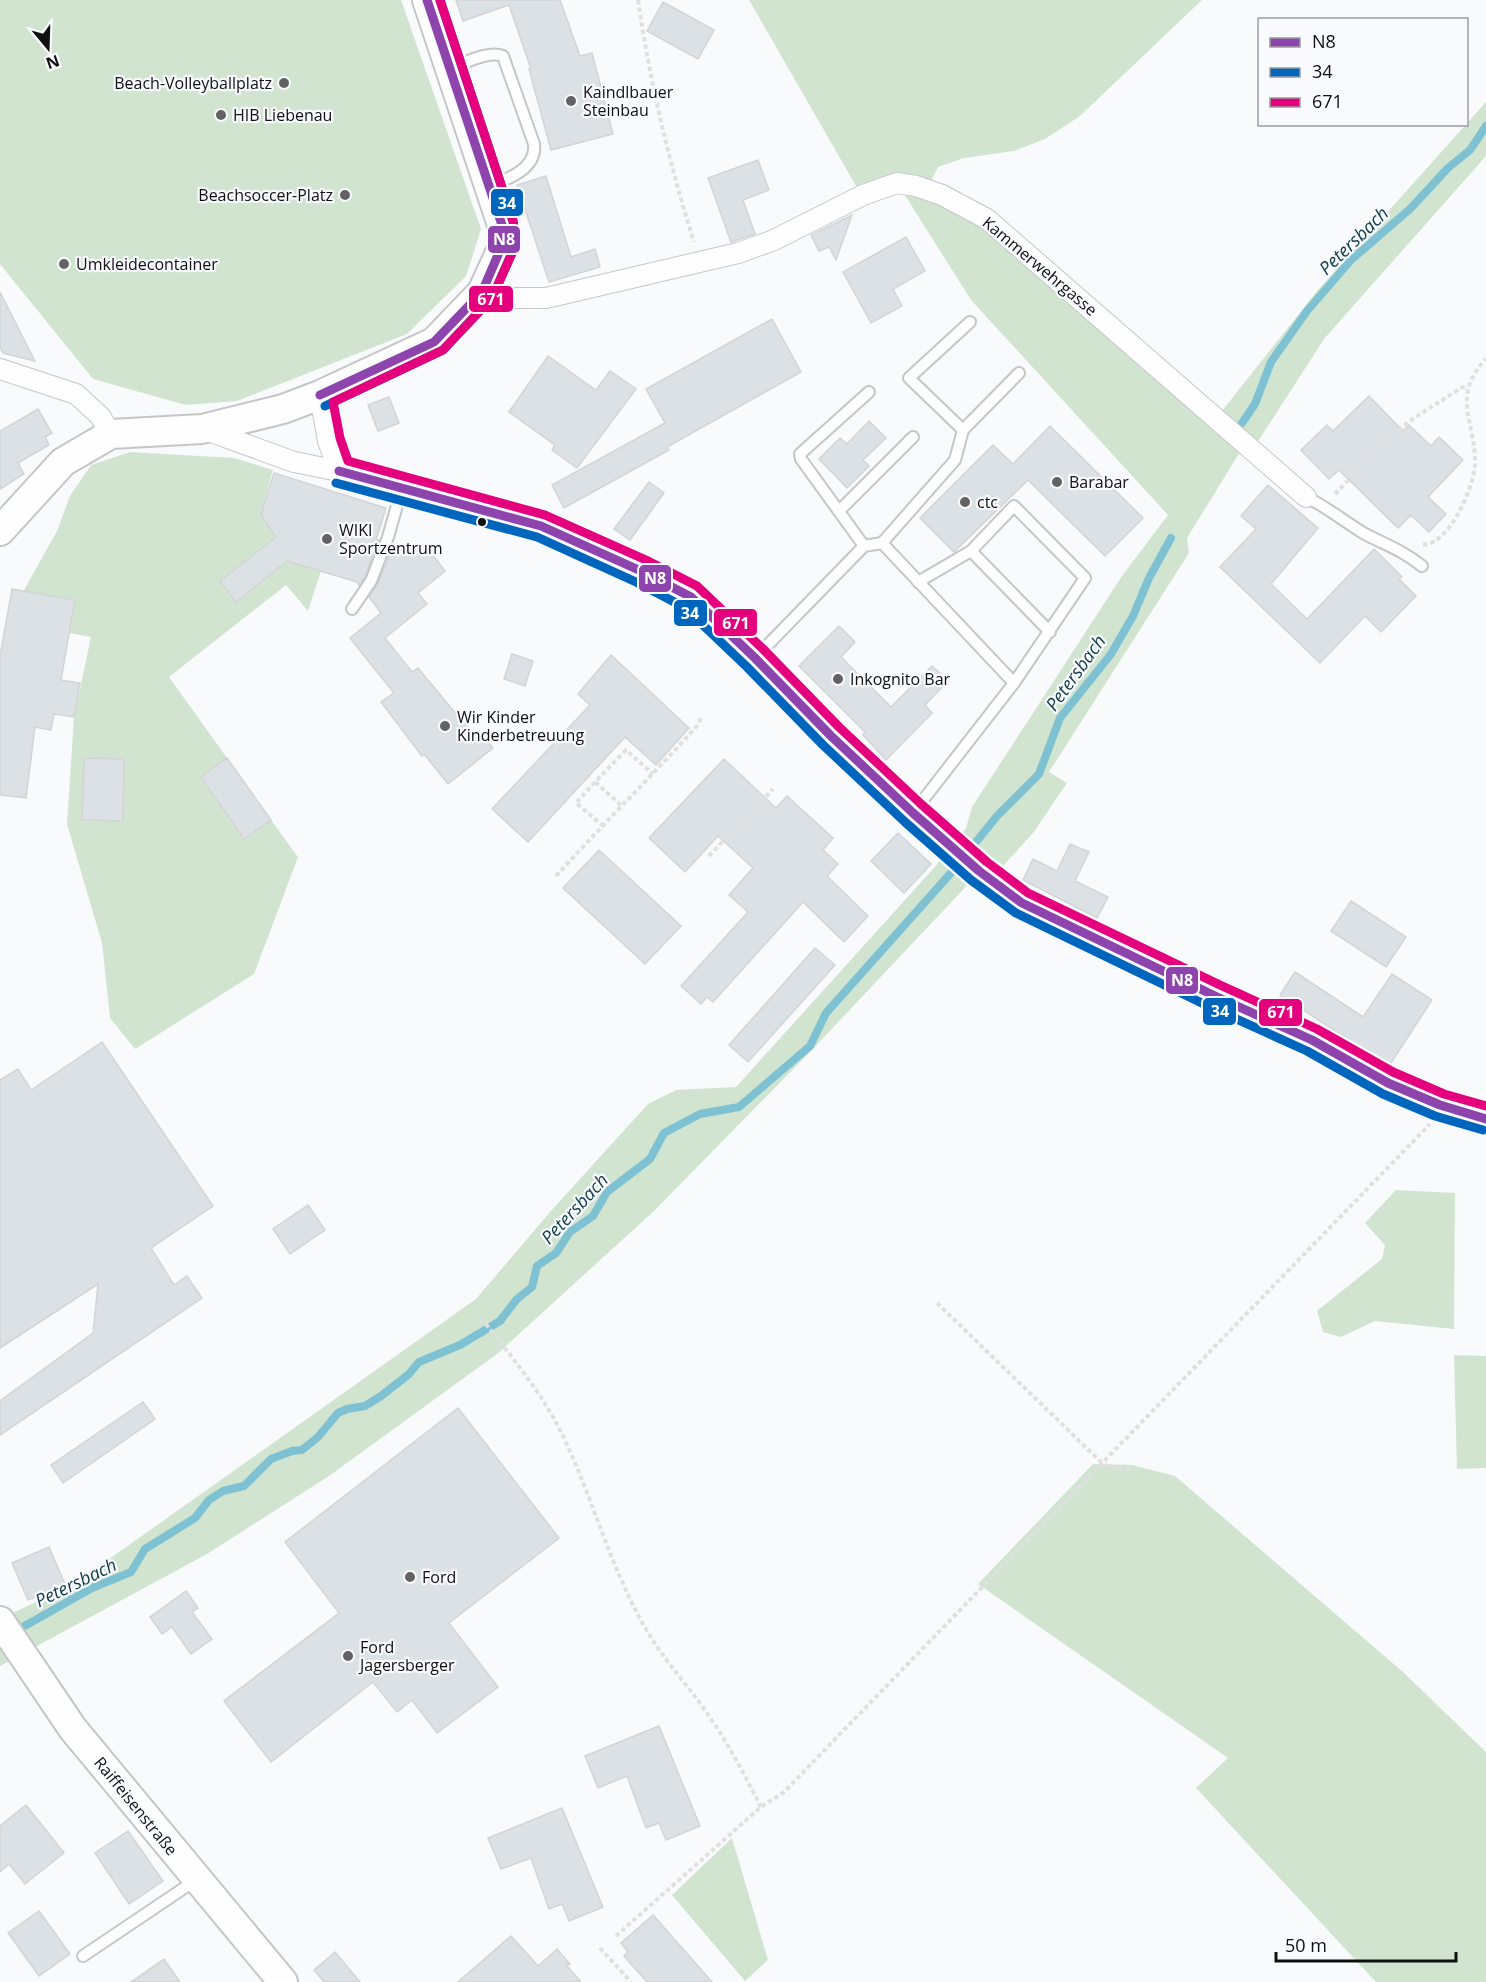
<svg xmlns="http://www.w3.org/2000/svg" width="1486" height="1982" font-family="'Open Sans',sans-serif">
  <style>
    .green { fill: #d0e4d0 }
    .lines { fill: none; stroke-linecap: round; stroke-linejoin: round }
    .stream { stroke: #7dc1d3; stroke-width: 8 }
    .building { fill: #dce1e6; stroke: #d3d4d5; stroke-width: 1.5 }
    .lane-casing { stroke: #c5c6c7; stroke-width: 14 }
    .street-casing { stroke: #c5c6c7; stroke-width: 22 }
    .secondary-casing { stroke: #c5c6c7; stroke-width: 32 }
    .path { stroke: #e0e0e1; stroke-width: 4; stroke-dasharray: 4.5 3; stroke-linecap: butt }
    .lane { stroke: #fefeff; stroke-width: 10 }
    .street { stroke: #fefeff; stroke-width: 20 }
    .secondary { stroke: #fefeff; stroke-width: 28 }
    .bus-1-casing { stroke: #f8fafd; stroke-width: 14 }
    .bus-2-casing { stroke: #f8fafd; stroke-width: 14 }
    .bus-3-casing { stroke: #f8fafd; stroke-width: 14 }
    .bus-1 { stroke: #8e44ad; stroke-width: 9 }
    .bus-2 { stroke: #0065bd; stroke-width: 9 }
    .bus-3 { stroke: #e5007d; stroke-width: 9 }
    .poi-dot { fill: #626263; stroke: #f8fafd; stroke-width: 2 }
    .bus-dot { fill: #101011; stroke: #f8fafd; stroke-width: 2 }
    .labels { text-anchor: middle; stroke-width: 4.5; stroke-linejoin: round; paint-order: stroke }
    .poi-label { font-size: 16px; fill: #101011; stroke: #f8fafd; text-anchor: start }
    .street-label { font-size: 16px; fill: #101011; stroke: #f8fafd }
    .water-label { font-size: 18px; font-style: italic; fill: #0f3c46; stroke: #f8fafd }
    .line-badge { stroke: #f8fafd; stroke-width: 2 }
    .badge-label { font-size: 16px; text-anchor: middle; font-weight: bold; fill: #fff }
  </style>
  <rect width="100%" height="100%" fill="#f9fafc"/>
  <!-- green -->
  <g class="green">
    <path d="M 0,0 L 401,0 L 481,229 L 466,276 L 407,334 L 237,401 L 186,405 L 93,379 L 0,264 Z"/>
    <path d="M 749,0 L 1202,0 L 1080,116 L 1045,139 L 1014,151 L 964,158 L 938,167 L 930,183 L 859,191 Z"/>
    <path d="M 1486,102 L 1486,156 L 1324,339 L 1257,443 L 1222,411 L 1317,291 Z"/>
    <path d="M 903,192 L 915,193 L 978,221 L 1036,267 L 1240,452 L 1187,538 L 1189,553 L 1049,772 L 1067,783 L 1033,833 L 1001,868 L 992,859 L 809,1053 L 654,1211 L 497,1354 L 329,1476 L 207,1554 L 0,1666 L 0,1619 L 74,1584 L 476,1299 L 550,1212 L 648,1104 L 676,1090 L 736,1087 L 933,869 L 962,833 L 966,828 L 972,807 L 1122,576 L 1168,515 L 971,300 Z"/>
    <path d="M 130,452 L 234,458 L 273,470 L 261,515 L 293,562 L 321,571 L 308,611 L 286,585 L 169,677 L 227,758 L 201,778 L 244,838 L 271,820 L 298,857 L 254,974 L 135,1049 L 110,1018 L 102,943 L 67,824 L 74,717 L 91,637 L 69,633 L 23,592 L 57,531 L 70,496 L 91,465 Z"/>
    <path d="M 1396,1190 L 1455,1193 L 1454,1329 L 1375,1321 L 1341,1337 L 1323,1332 L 1317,1311 L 1382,1259 L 1385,1245 L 1365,1223 Z"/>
    <path d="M 1454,1355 L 1486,1356 L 1486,1468 L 1457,1469 Z"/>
    <path d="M 1093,1464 L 1132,1465 L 1175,1476 L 1403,1672 L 1486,1752 L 1486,1982 L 1376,1982 L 1196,1788 L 1228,1758 L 978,1584 Z"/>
    <path d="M 732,1838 L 768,1960 L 745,1981 L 672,1895 Z"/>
  </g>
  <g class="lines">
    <!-- stream -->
    <g class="stream">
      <path d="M 1242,423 L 1255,404 L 1271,362 L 1307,311 L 1351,260 L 1410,209 L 1448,168 L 1470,150 L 1486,126"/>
      <path d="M 14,1632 L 92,1588 L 131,1572 L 145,1549 L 195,1518 L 209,1500 L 223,1491 L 244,1486 L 271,1459 L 292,1451 L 302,1450 L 318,1437 L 338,1413 L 347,1409 L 365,1406 L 381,1396 L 409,1374 L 419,1362 L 460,1345 L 500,1321 L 517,1299 L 532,1287 L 537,1266 L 556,1253 L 570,1232 L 593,1216 L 607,1192 L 650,1159 L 664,1133 L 700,1114 L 739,1107 L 810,1046 L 826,1013 L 950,874 L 997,816 L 1039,774 L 1060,718 L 1111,654 L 1133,616 L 1149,578 L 1171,538"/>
    </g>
  </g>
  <!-- building -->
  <g class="building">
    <path d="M 456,0 L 560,0 L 580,56 L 592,53 L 613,134 L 551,150 L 529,69 L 531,69 L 509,5 L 463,21 Z"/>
    <path d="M 663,2 L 714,30 L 698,59 L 647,31 Z"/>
    <path d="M 758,160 L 769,190 L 743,200 L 755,234 L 731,242 L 708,178 Z"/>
    <path d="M 546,176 L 571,257 L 595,249 L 600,267 L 549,282 L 517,185 Z"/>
    <path d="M 852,215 L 836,260 L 829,247 L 819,251 L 811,235 Z"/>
    <path d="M 906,237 L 925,271 L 893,289 L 902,306 L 871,323 L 843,272 Z"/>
    <path d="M 0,292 L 35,361 L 3,353 L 0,347 Z"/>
    <path d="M 772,319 L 801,372 L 667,447 L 669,450 L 564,508 L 552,485 L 665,423 L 646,389 Z"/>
    <path d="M 548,356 L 596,390 L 610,371 L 636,389 L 577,468 L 552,450 L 555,445 L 509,412 Z"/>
    <path d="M 1369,396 L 1403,431 L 1409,425 L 1431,446 L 1439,437 L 1463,460 L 1428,497 L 1446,514 L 1429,532 L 1411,515 L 1398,528 L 1339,470 L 1329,479 L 1301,450 L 1327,425 L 1333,431 Z"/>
    <path d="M 389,397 L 399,423 L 378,431 L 368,405 Z"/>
    <path d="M 38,409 L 52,433 L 45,437 L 49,445 L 18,463 L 24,474 L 0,489 L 0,431 Z"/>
    <path d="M 869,421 L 886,438 L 863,460 L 869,466 L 847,488 L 819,459 L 840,438 L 847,444 Z"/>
    <path d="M 1050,426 L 1143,518 L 1105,556 L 1028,480 L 954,552 L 920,518 L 993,445 L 1013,464 Z"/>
    <path d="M 274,473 L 386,508 L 376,540 L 379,540 L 364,578 L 359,585 L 357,582 L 287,561 L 236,602 L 220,581 L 276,537 L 261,515 Z"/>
    <path d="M 649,482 L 664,493 L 630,540 L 614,529 Z"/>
    <path d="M 1268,485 L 1318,528 L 1271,584 L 1307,619 L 1374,549 L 1402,577 L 1399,579 L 1416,596 L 1381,632 L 1365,616 L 1320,663 L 1220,567 L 1256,529 L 1241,516 Z"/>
    <path d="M 394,544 L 430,551 L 445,571 L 418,593 L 427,604 L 385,638 L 412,672 L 418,668 L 476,738 L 481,734 L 493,748 L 448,784 L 424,754 L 422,756 L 381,702 L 394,693 L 350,638 L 381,613 L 369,597 L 378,584 Z"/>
    <path d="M 12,589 L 75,600 L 61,680 L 80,683 L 74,717 L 54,714 L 51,730 L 35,727 L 26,798 L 0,795 L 0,656 Z"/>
    <path d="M 839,626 L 855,642 L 841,657 L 891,707 L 932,666 L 948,681 L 925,705 L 932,713 L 886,760 L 863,735 L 865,732 L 799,666 Z"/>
    <path d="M 512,654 L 533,661 L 525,686 L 504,679 Z"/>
    <path d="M 611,655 L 689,728 L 656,765 L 625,737 L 528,842 L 492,809 L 590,705 L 578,694 Z"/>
    <path d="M 84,758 L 124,759 L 123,821 L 82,820 Z"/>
    <path d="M 227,758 L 271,820 L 244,839 L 201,777 Z"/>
    <path d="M 724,759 L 776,808 L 787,796 L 833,838 L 823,850 L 838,864 L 827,876 L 868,916 L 844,942 L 803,902 L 713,1002 L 707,997 L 701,1004 L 681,986 L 748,912 L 729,895 L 753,868 L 718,836 L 685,872 L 649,838 Z"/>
    <path d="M 898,833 L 931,864 L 904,893 L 871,861 Z"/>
    <path d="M 1070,844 L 1089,852 L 1075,881 L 1108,897 L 1097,918 L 1023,880 L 1033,859 L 1057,871 Z"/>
    <path d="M 599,850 L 681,926 L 645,964 L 563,888 Z"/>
    <path d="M 1351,901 L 1406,937 L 1386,967 L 1331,931 Z"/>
    <path d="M 815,948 L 835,965 L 748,1062 L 729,1045 Z"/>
    <path d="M 1295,972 L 1363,1017 L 1392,974 L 1432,1000 L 1389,1066 L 1280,995 Z"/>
    <path d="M 102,1042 L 213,1206 L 151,1248 L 174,1285 L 187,1276 L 202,1298 L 0,1435 L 0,1401 L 93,1333 L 98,1284 L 0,1348 L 0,1080 L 18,1069 L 31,1090 Z"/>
    <path d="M 308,1205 L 325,1230 L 290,1254 L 273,1229 Z"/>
    <path d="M 143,1402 L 155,1419 L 63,1483 L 51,1465 Z"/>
    <path d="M 458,1408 L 559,1538 L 449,1623 L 498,1687 L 437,1733 L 412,1700 L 397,1712 L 373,1682 L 271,1762 L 224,1701 L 339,1613 L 285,1542 Z"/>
    <path d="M 49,1547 L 65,1584 L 28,1600 L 12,1563 Z"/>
    <path d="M 186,1591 L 198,1608 L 192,1612 L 212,1639 L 191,1654 L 172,1627 L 162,1634 L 150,1617 Z"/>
    <path d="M 659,1726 L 700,1826 L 666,1840 L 659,1823 L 646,1828 L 627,1776 L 598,1788 L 585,1756 Z"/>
    <path d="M 26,1805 L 64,1853 L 25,1884 L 9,1864 L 0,1872 L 0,1826 Z"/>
    <path d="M 562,1808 L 603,1907 L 569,1921 L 562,1904 L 549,1909 L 531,1858 L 501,1869 L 488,1838 Z"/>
    <path d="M 128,1831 L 163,1881 L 129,1904 L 95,1853 Z"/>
    <path d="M 39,1911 L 70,1954 L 39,1976 L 8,1933 Z"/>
    <path d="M 653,1915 L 712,1982 L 647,1982 L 624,1956 L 628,1952 L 621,1943 Z"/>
    <path d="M 511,1936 L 538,1966 L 557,1949 L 570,1964 L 567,1966 L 581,1982 L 458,1982 Z"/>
    <path d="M 335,1952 L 360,1982 L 324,1982 L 314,1970 Z"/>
    <path d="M 164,1959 L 180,1982 L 131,1982 Z"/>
  </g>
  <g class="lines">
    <!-- lane casing -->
    <g class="lane-casing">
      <g id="lane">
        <path d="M 451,68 C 465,63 489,50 503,56 L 534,144 C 537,169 508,179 489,186"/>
        <path d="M 963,430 L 909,378 L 970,322"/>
        <path d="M 1306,497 C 1327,507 1345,522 1365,534 C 1386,545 1402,550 1422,566"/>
        <path d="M 839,511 L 913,437"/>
        <path d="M 882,543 L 1014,683"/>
        <path d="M 864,546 L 801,459 L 800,454 L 869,392"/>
        <path d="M 971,551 L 1050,632"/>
        <path d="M 352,609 L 371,581 L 388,537 L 402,488"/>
        <path d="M 755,658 L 864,546 L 882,543 L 955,460 L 963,430 L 1019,373"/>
        <path d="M 913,813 L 1014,683 L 1085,578 L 1014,506 L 971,551 L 918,582"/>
        <path d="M 83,1956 L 196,1880"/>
      </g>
    </g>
    <!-- street casing -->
    <g class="street-casing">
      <g id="street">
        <path d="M 482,292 L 507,298 L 546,298 L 738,253 L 774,240 L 863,195 L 897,183 L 916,186 L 942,195 L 987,219 L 1306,497"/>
        <path d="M 0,369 L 76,394 L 100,416 L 111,434"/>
        <path d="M 320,395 L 328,441 L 339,471"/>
        <path d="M 203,429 L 294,462 L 339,471 L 541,526 L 641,571 L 691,597 L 755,658 L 831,736 L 913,813 L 979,871 L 1022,903 L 1215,996 L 1312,1040 L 1388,1083 L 1440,1105 L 1486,1119"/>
      </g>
    </g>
    <!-- secondary casing -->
    <g class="secondary-casing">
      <g id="secondary">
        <path d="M 0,531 L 63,462 L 111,434 L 202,429 L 283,409 L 320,395 L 434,342 L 482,292 L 500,253 L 504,241 L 502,225 L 427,0"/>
        <path d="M 0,1621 L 73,1729 L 283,1982"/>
      </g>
    </g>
    <!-- path -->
    <g class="path">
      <path d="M 638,0 C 650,82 669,163 694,242"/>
      <path d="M 1335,494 L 1389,438 L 1411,420 L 1461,388 L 1468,386"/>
      <path d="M 1423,545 C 1427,544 1433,543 1436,540 C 1455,528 1474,486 1475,464 C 1476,422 1450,397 1486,359"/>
      <path d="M 595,782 L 576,803 L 602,825"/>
      <path d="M 621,805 L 595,782 L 626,750 L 653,774"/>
      <path d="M 709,856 L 773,789"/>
      <path d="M 556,876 C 602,825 651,777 697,726 L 701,718"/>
      <path d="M 937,1303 L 1102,1463 L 1112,1468 L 1133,1470"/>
      <path d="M 481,1318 C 511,1356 543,1394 564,1438 C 595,1504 613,1577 652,1639 C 669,1666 691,1689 709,1716 C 729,1745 745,1776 761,1807"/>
      <path d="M 616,1936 L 761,1807 L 784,1792 L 1430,1124"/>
      <path d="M 600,1948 L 631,1982"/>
    </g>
    <!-- lane -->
    <use href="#lane" class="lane"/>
    <!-- street -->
    <use href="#street" class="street"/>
    <!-- secondary -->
    <use href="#secondary" class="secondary"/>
    <!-- bus-1 casing -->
    <g class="bus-1-casing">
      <g id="bus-1">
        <path d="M 320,395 L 434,342 L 482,292 L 504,241 L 502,225 L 427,0"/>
        <path d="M 339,471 L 541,526 L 641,571 L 691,597 L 755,658 L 831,736 L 913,813 L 979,871 L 1022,903 L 1215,996 L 1312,1040 L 1388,1083 L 1440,1105 L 1486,1119"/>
      </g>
    </g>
    <!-- bus-2 casing -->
    <g class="bus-2-casing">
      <g id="bus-2">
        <path d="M 325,406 L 443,350 L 492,298 L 516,244 L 513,221 L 440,0"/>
        <path d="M 336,483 L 537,537 L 636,582 L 684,607 L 747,667 L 823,745 L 905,822 L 971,880 L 1016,913 L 1210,1007 L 1307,1051 L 1383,1094 L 1435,1116 L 1483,1130"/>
      </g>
    </g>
    <!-- bus-3 casing -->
    <g class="bus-3-casing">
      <path id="bus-3" d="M 440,0 L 513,221 L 516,244 L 492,298 L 443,350 L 333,402 L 340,438 L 348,461 L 545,515 L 646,560 L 697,586 L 763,649 L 839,727 L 921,804 L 987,862 L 1028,893 L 1220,985 L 1317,1029 L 1393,1072 L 1444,1094 L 1486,1106"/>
    </g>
    <!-- bus-1 -->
    <use href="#bus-1" class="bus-1"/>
    <!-- bus-2 -->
    <use href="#bus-2" class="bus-2"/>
    <!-- bus-3 -->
    <use href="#bus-3" class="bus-3"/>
  </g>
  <!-- markers -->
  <g class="poi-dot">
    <circle cx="284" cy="83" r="6"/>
    <circle cx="571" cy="101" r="6"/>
    <circle cx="221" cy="115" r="6"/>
    <circle cx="345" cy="195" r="6"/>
    <circle cx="64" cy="264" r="6"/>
    <circle cx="1057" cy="482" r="6"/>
    <circle cx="965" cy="502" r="6"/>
    <circle cx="327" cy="539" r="6"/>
    <circle cx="838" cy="679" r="6"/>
    <circle cx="445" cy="726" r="6"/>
    <circle cx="410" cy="1577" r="6"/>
    <circle cx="348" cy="1656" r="6"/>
  </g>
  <circle class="bus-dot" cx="482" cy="522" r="5"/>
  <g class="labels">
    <!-- poi labels -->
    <g class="poi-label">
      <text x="272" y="89" text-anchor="end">Beach-Volleyballplatz</text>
      <text x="583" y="98">Kaindlbauer<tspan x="583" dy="18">Steinbau</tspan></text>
      <text x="233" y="121">HIB Liebenau</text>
      <text x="333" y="201" text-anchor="end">Beachsoccer-Platz</text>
      <text x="76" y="270">Umkleidecontainer</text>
      <text x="1069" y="488">Barabar</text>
      <text x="977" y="508">ctc</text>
      <text x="339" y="536">WIKI<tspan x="339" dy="18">Sportzentrum</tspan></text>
      <text x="850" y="685">Inkognito Bar</text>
      <text x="457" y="723">Wir Kinder<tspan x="457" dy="18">Kinderbetreuung</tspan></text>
      <text x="422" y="1583">Ford</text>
      <text x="360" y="1653">Ford<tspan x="360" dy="18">Jagersberger</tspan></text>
    </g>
    <!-- street labels -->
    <g class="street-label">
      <text transform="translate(1040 266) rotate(40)" y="6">Kammerwehrgasse</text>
      <text transform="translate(136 1806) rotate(51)" y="6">Raiffeisenstraße</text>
    </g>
    <!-- water labels -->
    <g class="water-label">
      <text transform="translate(1354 241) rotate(-44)" y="6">Petersbach</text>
      <text transform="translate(1076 673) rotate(-54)" y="6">Petersbach</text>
      <text transform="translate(575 1209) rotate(-47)" y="6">Petersbach</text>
      <text transform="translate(76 1583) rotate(-26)" y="6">Petersbach</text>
    </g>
  </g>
  <g class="line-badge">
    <rect x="490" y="188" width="34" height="29" rx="6" fill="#0065bd"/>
    <rect x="487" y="225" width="34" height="29" rx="6" fill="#8e44ad"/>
    <rect x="468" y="285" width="46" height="28" rx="6" fill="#e5007d"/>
    <rect x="638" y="564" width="34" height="29" rx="6" fill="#8e44ad"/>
    <rect x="673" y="599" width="35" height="28" rx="6" fill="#0065bd"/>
    <rect x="713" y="608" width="45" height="29" rx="6" fill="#e5007d"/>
    <rect x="1165" y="966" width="34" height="29" rx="6" fill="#8e44ad"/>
    <rect x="1202" y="997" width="35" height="29" rx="6" fill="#0065bd"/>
    <rect x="1258" y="998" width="45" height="29" rx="6" fill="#e5007d"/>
  </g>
  <g class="badge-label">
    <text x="507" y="209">34</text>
    <text x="504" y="245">N8</text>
    <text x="491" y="305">671</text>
    <text x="655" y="584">N8</text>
    <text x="690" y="619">34</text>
    <text x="736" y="629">671</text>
    <text x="1182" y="986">N8</text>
    <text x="1220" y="1017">34</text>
    <text x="1281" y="1018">671</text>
  </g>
  <!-- legend -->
  <rect x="1258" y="18" width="210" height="108" fill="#f8fafd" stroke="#9b9c9f" stroke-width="1.5"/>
  <rect x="1270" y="38" width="30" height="9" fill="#8e44ad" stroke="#9b9c9f" stroke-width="1.5"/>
  <text x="1312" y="48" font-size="18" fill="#101011">N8</text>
  <rect x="1270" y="68" width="30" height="9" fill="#0065bd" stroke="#9b9c9f" stroke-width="1.5"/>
  <text x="1312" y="78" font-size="18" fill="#101011">34</text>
  <rect x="1270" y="98" width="30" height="9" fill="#e5007d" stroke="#9b9c9f" stroke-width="1.5"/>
  <text x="1312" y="108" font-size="18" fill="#101011">671</text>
  <!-- north arrow -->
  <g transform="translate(48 48) rotate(161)" stroke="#f8fafd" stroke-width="4.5" paint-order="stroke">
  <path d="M0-4.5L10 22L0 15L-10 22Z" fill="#101011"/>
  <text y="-9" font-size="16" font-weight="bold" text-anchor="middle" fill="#101011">N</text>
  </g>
  <!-- scale -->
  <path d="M1276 1952v9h180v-9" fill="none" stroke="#101011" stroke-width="3"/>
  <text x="1285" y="1952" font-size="18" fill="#101011" stroke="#f8fafd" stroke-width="4.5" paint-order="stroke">50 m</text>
</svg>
